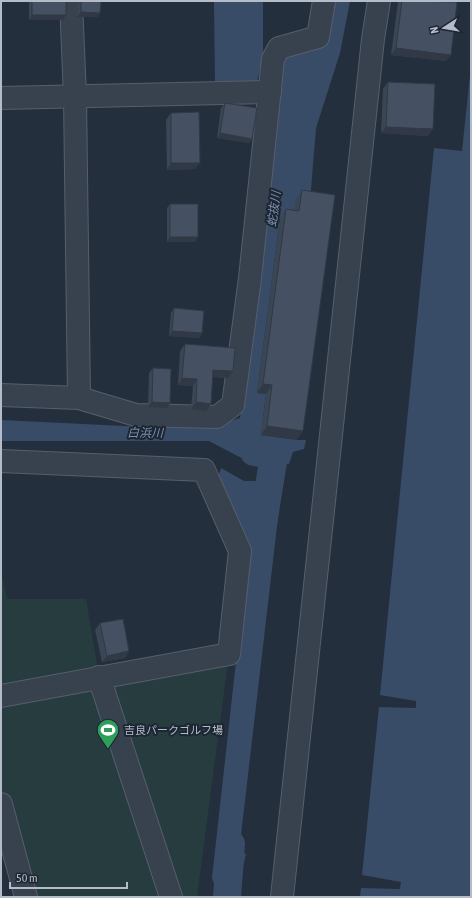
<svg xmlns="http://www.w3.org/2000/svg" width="472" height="898" font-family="'Asap Condensed','Noto Sans JP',sans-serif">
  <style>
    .green { fill: #263c3f }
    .water { fill: #394c67 }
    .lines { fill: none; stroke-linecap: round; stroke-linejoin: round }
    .river { stroke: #394c67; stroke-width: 28 }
    .minor-casing { stroke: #565f6c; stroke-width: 24 }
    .minor { stroke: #38414e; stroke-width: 22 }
    .wall { fill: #3b4654 }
    .shaded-wall { fill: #303945 }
    .building { fill: #455162; stroke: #303945 }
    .labels { text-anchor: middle; stroke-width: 4; stroke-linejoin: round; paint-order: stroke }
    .poi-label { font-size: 11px; fill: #b4bcc9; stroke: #1d2633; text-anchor: start }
    .water-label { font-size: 12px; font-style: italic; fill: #7c92b1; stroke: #1d2633 }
  </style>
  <rect width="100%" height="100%" fill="#242f3e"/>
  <!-- green -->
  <path class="green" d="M 1,572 L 7,599 L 86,599 L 99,677 L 229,654 L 197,897 L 26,897 L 1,804 Z"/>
  <!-- water -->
  <g class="water">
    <path d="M 214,1 L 263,1 L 263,57 L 257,82 L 215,81 Z"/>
    <path d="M 333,1 L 350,1 L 340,53 L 316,128 L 310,201 L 293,220 L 280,218 L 257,393 L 266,394 L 261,435 L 297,440 L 306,440 L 304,449 L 293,452 L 289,464 L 255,465 L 209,441 L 1,441 L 1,420 L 145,427 L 211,427 L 240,418 L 262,216 L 283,53 L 304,51 Z"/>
    <path d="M 471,66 L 471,897 L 360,897 L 361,888 L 400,889 L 401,882 L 362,875 L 379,707 L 416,708 L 416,701 L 380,695 L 434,148 L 462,151 Z"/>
    <path d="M 221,468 L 244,481 L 256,481 L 281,492 L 239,852 L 246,854 L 240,879 L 215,886 L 212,878 L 249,544 L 217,480 Z"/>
  </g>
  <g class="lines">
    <!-- river -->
    <g class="river">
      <path d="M 251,445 L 254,452 L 274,455 L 263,524"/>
      <path d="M 227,897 L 231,844"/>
    </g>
    <!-- minor casing -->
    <g class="minor-casing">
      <g id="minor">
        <path d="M 71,1 L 75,97 L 79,398"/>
        <path d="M 1,98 L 270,92"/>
        <path d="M 1,395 L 79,398 L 136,415 L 217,417 L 233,405 L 250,278 L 273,59 L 279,48 L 318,37 L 324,1"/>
        <path d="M 1,461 L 204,470 L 240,551 L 229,654 L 1,696"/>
        <path d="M 99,677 L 171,897"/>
        <path d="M 1,804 L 26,897"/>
        <path d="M 282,897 L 373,39 L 379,1"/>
      </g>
    </g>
    <!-- minor -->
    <use href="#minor" class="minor"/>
  </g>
  <!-- wall -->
  <g class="wall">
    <path d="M 29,1 L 66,1 L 63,20 L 29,20 Z"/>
    <path d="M 78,1 L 101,1 L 100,13 L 97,17 L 77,17 Z"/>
    <path d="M 398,1 L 453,1 L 446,61 L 391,55 L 398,2 Z"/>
    <path d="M 388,82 L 428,136 L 381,133 L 383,89 Z"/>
    <path d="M 225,103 L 252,139 L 249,143 L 217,138 L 221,108 Z"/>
    <path d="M 171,113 L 195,169 L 167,170 L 166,120 Z"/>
    <path d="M 302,190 L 297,440 L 261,435 L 266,394 L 257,393 L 280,218 L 286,209 L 294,210 L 296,199 Z"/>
    <path d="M 170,204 L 195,242 L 167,242 L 167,208 Z"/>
    <path d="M 174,308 L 202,333 L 199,338 L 169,336 L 171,313 Z"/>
    <path d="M 185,344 L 228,378 L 213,377 L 211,404 L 206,411 L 191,409 L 193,386 L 178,385 L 180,351 Z"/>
    <path d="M 153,368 L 167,408 L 148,407 L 149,373 Z"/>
    <path d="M 100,623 L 129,651 L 125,658 L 102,662 L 95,630 Z"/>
  </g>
  <!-- shaded-wall -->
  <g class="shaded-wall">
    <path d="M 81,12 L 100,13 L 97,17 L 77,17 Z"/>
    <path d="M 32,15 L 66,15 L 63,20 L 29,20 Z"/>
    <path d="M 396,48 L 451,55 L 446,61 L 391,55 Z"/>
    <path d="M 386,127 L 433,129 L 428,136 L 381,133 Z"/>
    <path d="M 220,133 L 252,139 L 249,143 L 217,138 Z"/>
    <path d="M 171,163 L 200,163 L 195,169 L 167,170 Z"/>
    <path d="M 170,237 L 198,237 L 195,242 L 167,242 Z"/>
    <path d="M 172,331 L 202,333 L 199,338 L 169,336 Z"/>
    <path d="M 213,370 L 233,371 L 228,378 L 208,377 Z"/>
    <path d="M 182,378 L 197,379 L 193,386 L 178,385 Z"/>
    <path d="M 263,384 L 272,385 L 266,394 L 257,393 Z"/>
    <path d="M 152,402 L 170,403 L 167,408 L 148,407 Z"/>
    <path d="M 196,402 L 211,404 L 206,411 L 191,409 Z"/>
    <path d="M 267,426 L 303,431 L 297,440 L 261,435 Z"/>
    <path d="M 129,651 L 125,658 L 102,662 L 107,656 Z"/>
  </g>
  <!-- building -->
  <g class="building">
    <rect x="32" y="1" width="34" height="14"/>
    <path d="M 81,1 L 101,1 L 100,13 L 81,12 Z"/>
    <path d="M 402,1 L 457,2 L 451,55 L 396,48 Z"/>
    <path d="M 388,82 L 435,84 L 433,129 L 386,127 Z"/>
    <path d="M 225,103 L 257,108 L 252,139 L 220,133 Z"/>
    <path d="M 199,112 L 200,163 L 171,163 L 171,113 Z"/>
    <path d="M 302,190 L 335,195 L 303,431 L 267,426 L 272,385 L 263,384 L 286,209 L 299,211 Z"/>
    <rect x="170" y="204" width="28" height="33"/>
    <path d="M 174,308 L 204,311 L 202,333 L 172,331 Z"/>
    <path d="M 185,344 L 235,348 L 233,371 L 213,370 L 211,404 L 196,402 L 197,379 L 182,378 Z"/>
    <path d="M 153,368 L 171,369 L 170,403 L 152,402 Z"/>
    <path d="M 123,619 L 129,651 L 107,656 L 100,623 Z"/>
  </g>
  <!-- icons -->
  <defs>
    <g id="stadium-pin" transform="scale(1.15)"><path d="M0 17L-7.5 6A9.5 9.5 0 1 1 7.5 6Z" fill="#2e9e5b" stroke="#1d2633"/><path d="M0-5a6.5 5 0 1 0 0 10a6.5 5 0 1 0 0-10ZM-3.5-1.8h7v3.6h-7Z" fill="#fff"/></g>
  </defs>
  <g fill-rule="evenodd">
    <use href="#stadium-pin" x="108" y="730"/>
  </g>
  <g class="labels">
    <!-- poi labels -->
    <g class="poi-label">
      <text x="124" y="734">吉良パークゴルフ場</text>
    </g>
    <!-- water labels -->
    <g class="water-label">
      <text transform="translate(274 209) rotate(-83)" y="4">蛇抜川</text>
      <text transform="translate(145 433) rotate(1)" y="4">白浜川</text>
    </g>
  </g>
  <!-- border -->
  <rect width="472" height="898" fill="none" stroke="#b4bcc9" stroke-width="4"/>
  <!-- north arrow -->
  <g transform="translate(444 28) rotate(258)" stroke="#1d2633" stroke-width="3" paint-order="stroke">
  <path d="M0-3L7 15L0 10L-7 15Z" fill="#b4bcc9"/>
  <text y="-6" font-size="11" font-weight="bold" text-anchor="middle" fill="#b4bcc9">N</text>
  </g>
  <!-- scale -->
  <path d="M10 882v6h117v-6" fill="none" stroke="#b4bcc9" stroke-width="2"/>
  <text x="16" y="882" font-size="12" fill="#b4bcc9" stroke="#1d2633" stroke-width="3" paint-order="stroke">50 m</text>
</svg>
